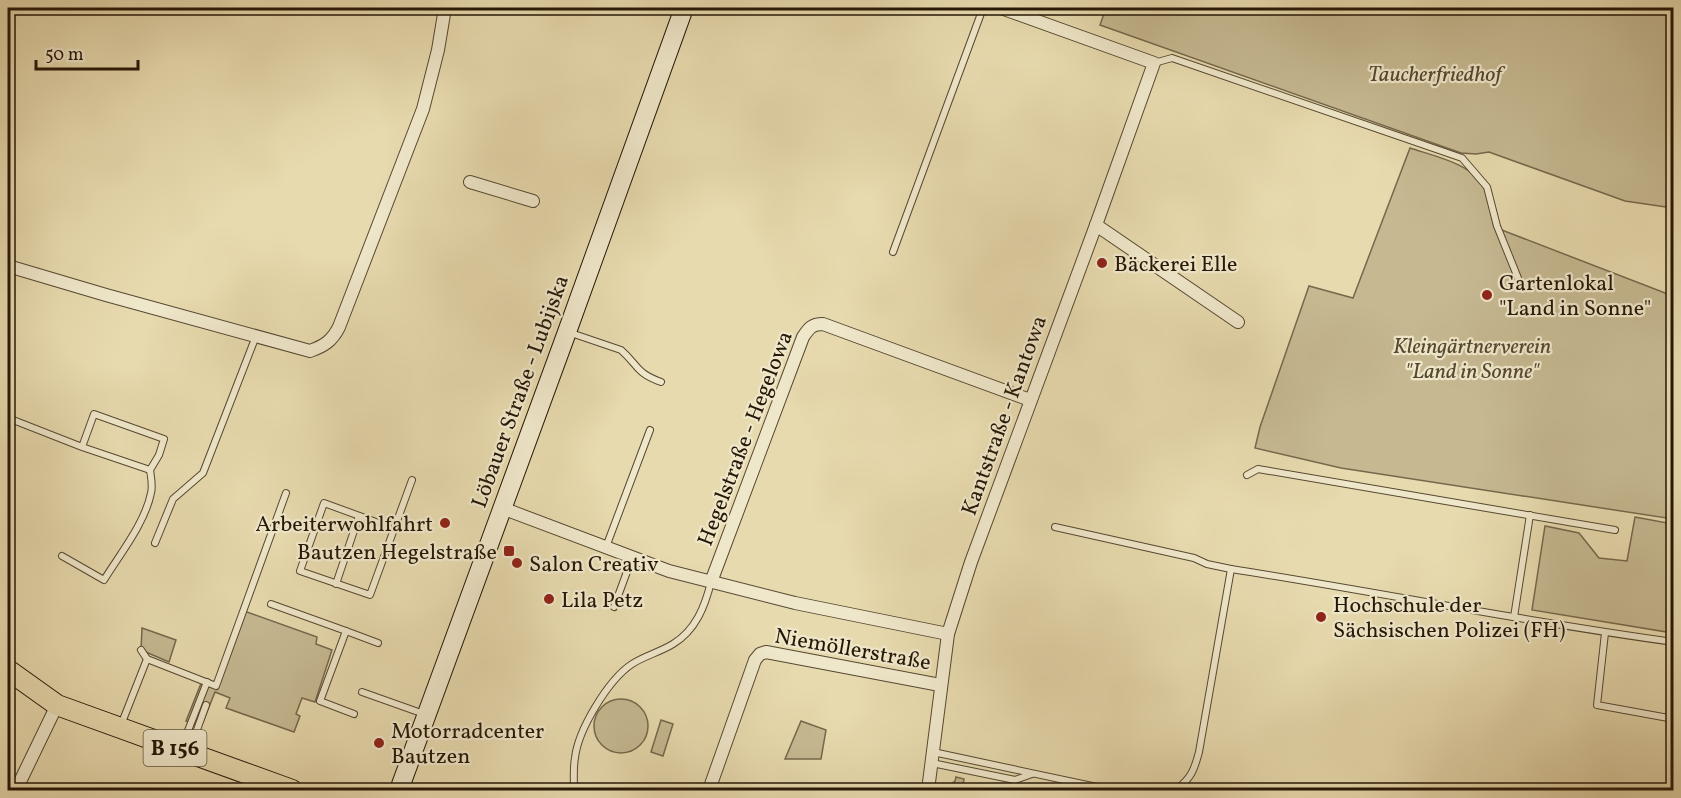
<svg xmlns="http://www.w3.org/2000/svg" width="1681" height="798" font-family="Vollkorn,serif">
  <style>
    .green { fill: #c6b992; stroke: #76684c; stroke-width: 1.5 }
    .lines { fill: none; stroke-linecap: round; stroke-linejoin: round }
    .service-casing { stroke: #564831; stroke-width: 8 }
    .minor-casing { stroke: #564831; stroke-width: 14 }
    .secondary-casing { stroke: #251707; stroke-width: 20 }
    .primary-casing { stroke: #251707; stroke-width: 22 }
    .service { stroke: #efe7ca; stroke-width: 6 }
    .minor { stroke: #efe7ca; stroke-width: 12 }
    .secondary { stroke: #efe7ca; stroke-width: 18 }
    .primary { stroke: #e7daae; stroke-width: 20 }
    .poi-dot { fill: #8f2418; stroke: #efe7ca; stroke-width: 2 }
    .labels { text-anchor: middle; stroke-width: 4.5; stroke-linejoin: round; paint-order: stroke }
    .shield { fill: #efe7ca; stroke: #625542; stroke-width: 1.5 }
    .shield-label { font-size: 21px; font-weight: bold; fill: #251707 }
    .park-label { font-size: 22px; font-style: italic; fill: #554831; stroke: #efe7ca }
    .poi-label { font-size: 22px; fill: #251707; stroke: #efe7ca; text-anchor: start }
    .street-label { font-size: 22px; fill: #251707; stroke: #efe7ca }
  </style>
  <rect width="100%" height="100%" fill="#e7daae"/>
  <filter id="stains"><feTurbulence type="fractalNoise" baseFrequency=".00333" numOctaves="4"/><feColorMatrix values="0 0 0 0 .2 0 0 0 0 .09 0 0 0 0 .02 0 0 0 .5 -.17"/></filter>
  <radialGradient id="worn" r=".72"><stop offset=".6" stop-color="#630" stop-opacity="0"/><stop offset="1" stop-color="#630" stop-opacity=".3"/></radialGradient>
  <!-- green -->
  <g class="green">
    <path d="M 1106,8 L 1673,8 L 1673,206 L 1666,207 L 1625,201 L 1489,152 L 1476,154 L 1461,153 L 1100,25 Z"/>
    <path d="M 1410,148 C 1434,156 1475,164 1485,190 C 1490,201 1491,215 1494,227 L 1673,296 L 1673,519 L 1341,468 L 1255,448 L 1260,427 L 1309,286 L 1353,298 Z"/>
    <path d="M 1635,517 L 1673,524 L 1673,633 L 1532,610 L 1545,526 L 1579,533 L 1599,558 L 1627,561 Z"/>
    <path d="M 244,611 L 317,637 L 316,644 L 332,650 L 315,702 L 302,698 L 296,714 L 300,716 L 294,732 L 226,708 L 230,698 L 215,692 L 201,727 L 186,721 L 202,681 L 216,685 Z"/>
    <path d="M 142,628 L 176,640 L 169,662 L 141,650 Z"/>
    <circle cx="621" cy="726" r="27"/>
    <path d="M 661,720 L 673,724 L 663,756 L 651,752 Z"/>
    <path d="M 801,721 L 826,730 L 821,759 L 785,759 Z"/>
    <path d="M 956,777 L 964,779 L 962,790 L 942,790 L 955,781 Z"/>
  </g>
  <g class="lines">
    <!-- service casing -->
    <g class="service-casing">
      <g id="service">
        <path d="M 1154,63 L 1172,58 L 1462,158 L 1487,187 L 1497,226 L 1518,278"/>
        <path d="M 893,252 L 983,8"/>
        <path d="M 568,332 L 621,350 C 639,366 636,373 661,382"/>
        <path d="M 8,418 L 82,447 L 150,470 L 159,455 L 164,439 L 94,414 L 82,447"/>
        <path d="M 1247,475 L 1258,469 L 1615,530"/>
        <path d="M 376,522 L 324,503 L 300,571 L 370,595 L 412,480"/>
        <path d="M 1055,527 L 1194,558 L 1207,564 L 1231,569 L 1199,752 C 1194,771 1191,778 1176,790"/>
        <path d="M 155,543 L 173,499 L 203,473 L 256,336"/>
        <path d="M 606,547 L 650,430"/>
        <path d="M 62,556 L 104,580 C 120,554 145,523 151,493 C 153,486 151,477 150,470"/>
        <path d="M 1231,569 C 1379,592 1525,622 1674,642"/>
        <path d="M 336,584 L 359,516"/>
        <path d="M 271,604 L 346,631 L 320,701 L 354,714"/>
        <path d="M 614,607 L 632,558"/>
        <path d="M 1514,617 L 1530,515"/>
        <path d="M 346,631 L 378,643"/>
        <path d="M 1605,633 L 1597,705 L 1674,719"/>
        <path d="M 141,650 L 147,659"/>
        <path d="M 362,692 L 424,714"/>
        <path d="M 121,725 L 147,659 L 216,686 L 286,493"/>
        <path d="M 182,746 L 207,682"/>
        <path d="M 190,749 L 206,705"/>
        <path d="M 933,752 L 1111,790"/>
        <path d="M 932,763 L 1015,780 L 1032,774"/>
        <path d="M 574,790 C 574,780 573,768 575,758 C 578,730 608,680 632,664 C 644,656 660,652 673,644 C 696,630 705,606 711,582"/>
      </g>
    </g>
    <!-- minor casing -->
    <g class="minor-casing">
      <g id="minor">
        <path d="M 470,182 L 533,201"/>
        <path d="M 1096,225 L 1238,322"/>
        <path d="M 8,266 L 106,295 L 310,351 C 324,346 332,341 339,327 L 423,109 L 438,50 L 445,8"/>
        <path d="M 502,508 L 669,571 L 795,603 L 948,634"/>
        <path d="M 711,582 L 803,337 C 809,328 812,324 823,324 L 1030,400"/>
        <path d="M 16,790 L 57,705"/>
        <path d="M 709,790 L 755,660 L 760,654 L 766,652 L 940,685"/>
        <path d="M 928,790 L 948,634 L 971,562 L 1096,225 L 1154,63 L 1001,8"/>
      </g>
    </g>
    <!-- secondary casing -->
    <g class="secondary-casing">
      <path id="secondary" d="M 399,790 L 567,332 L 684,8"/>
    </g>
    <!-- primary casing -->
    <g class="primary-casing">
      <path id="primary" d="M 8,670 L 57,705 L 292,790"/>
    </g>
    <!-- service -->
    <use href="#service" class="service"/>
    <!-- minor -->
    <use href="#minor" class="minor"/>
    <!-- secondary -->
    <use href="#secondary" class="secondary"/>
    <!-- primary -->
    <use href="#primary" class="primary"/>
  </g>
  <!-- markers -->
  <g class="poi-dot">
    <circle cx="1102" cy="263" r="6"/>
    <circle cx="1487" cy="295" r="6"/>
    <circle cx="445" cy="523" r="6"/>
    <rect x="503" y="545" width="12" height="12" rx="3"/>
    <circle cx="517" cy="563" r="6"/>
    <circle cx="549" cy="599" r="6"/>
    <circle cx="1321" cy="617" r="6"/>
    <circle cx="379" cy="743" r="6"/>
  </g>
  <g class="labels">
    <!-- shield labels -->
    <rect class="shield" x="143.5" y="730" width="63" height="36" rx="4.5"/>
    <g class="shield-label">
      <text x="175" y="755">B 156</text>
    </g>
    <!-- park labels -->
    <g class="park-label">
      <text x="1435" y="81">Taucherfriedhof</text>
      <text x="1472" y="353">Kleingärtnerverein<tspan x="1472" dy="25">"Land in Sonne"</tspan></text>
    </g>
    <!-- poi labels -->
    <g class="poi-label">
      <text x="1114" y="271">Bäckerei Elle</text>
      <text x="1499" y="290">Gartenlokal<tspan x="1499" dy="25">"Land in Sonne"</tspan></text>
      <text x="433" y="531" text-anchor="end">Arbeiterwohlfahrt</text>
      <text x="497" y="559" text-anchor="end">Bautzen Hegelstraße</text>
      <text x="529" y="571">Salon Creativ</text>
      <text x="561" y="607">Lila Petz</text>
      <text x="1333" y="612">Hochschule der<tspan x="1333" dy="25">Sächsischen Polizei (FH)</tspan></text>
      <text x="391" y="738">Motorradcenter<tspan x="391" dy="25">Bautzen</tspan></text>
    </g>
    <!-- street labels -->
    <g class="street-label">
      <text transform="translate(519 391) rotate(-70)" y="8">Löbauer Straße - Lubijska</text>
      <text transform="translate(1003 415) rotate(-70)" y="8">Kantstraße - Kantowa</text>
      <text transform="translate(744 438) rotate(-69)" y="8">Hegelstraße - Hegelowa</text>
      <text transform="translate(853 648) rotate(10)" y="8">Niemöllerstraße</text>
    </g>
  </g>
  <!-- margin -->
  <rect width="1681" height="798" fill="none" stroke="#e7daae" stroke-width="30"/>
  <rect x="9" y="9" width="1663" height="780" fill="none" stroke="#251707" stroke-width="3"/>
  <rect x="15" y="15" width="1651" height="768" fill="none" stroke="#251707" stroke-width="1.5"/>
  <!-- scale -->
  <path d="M36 60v9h102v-9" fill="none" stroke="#251707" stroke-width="3"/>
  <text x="45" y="60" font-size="18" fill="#251707" stroke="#efe7ca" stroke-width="4.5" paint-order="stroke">50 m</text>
  <rect width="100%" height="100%" filter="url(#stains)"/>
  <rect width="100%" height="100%" fill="url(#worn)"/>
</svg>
